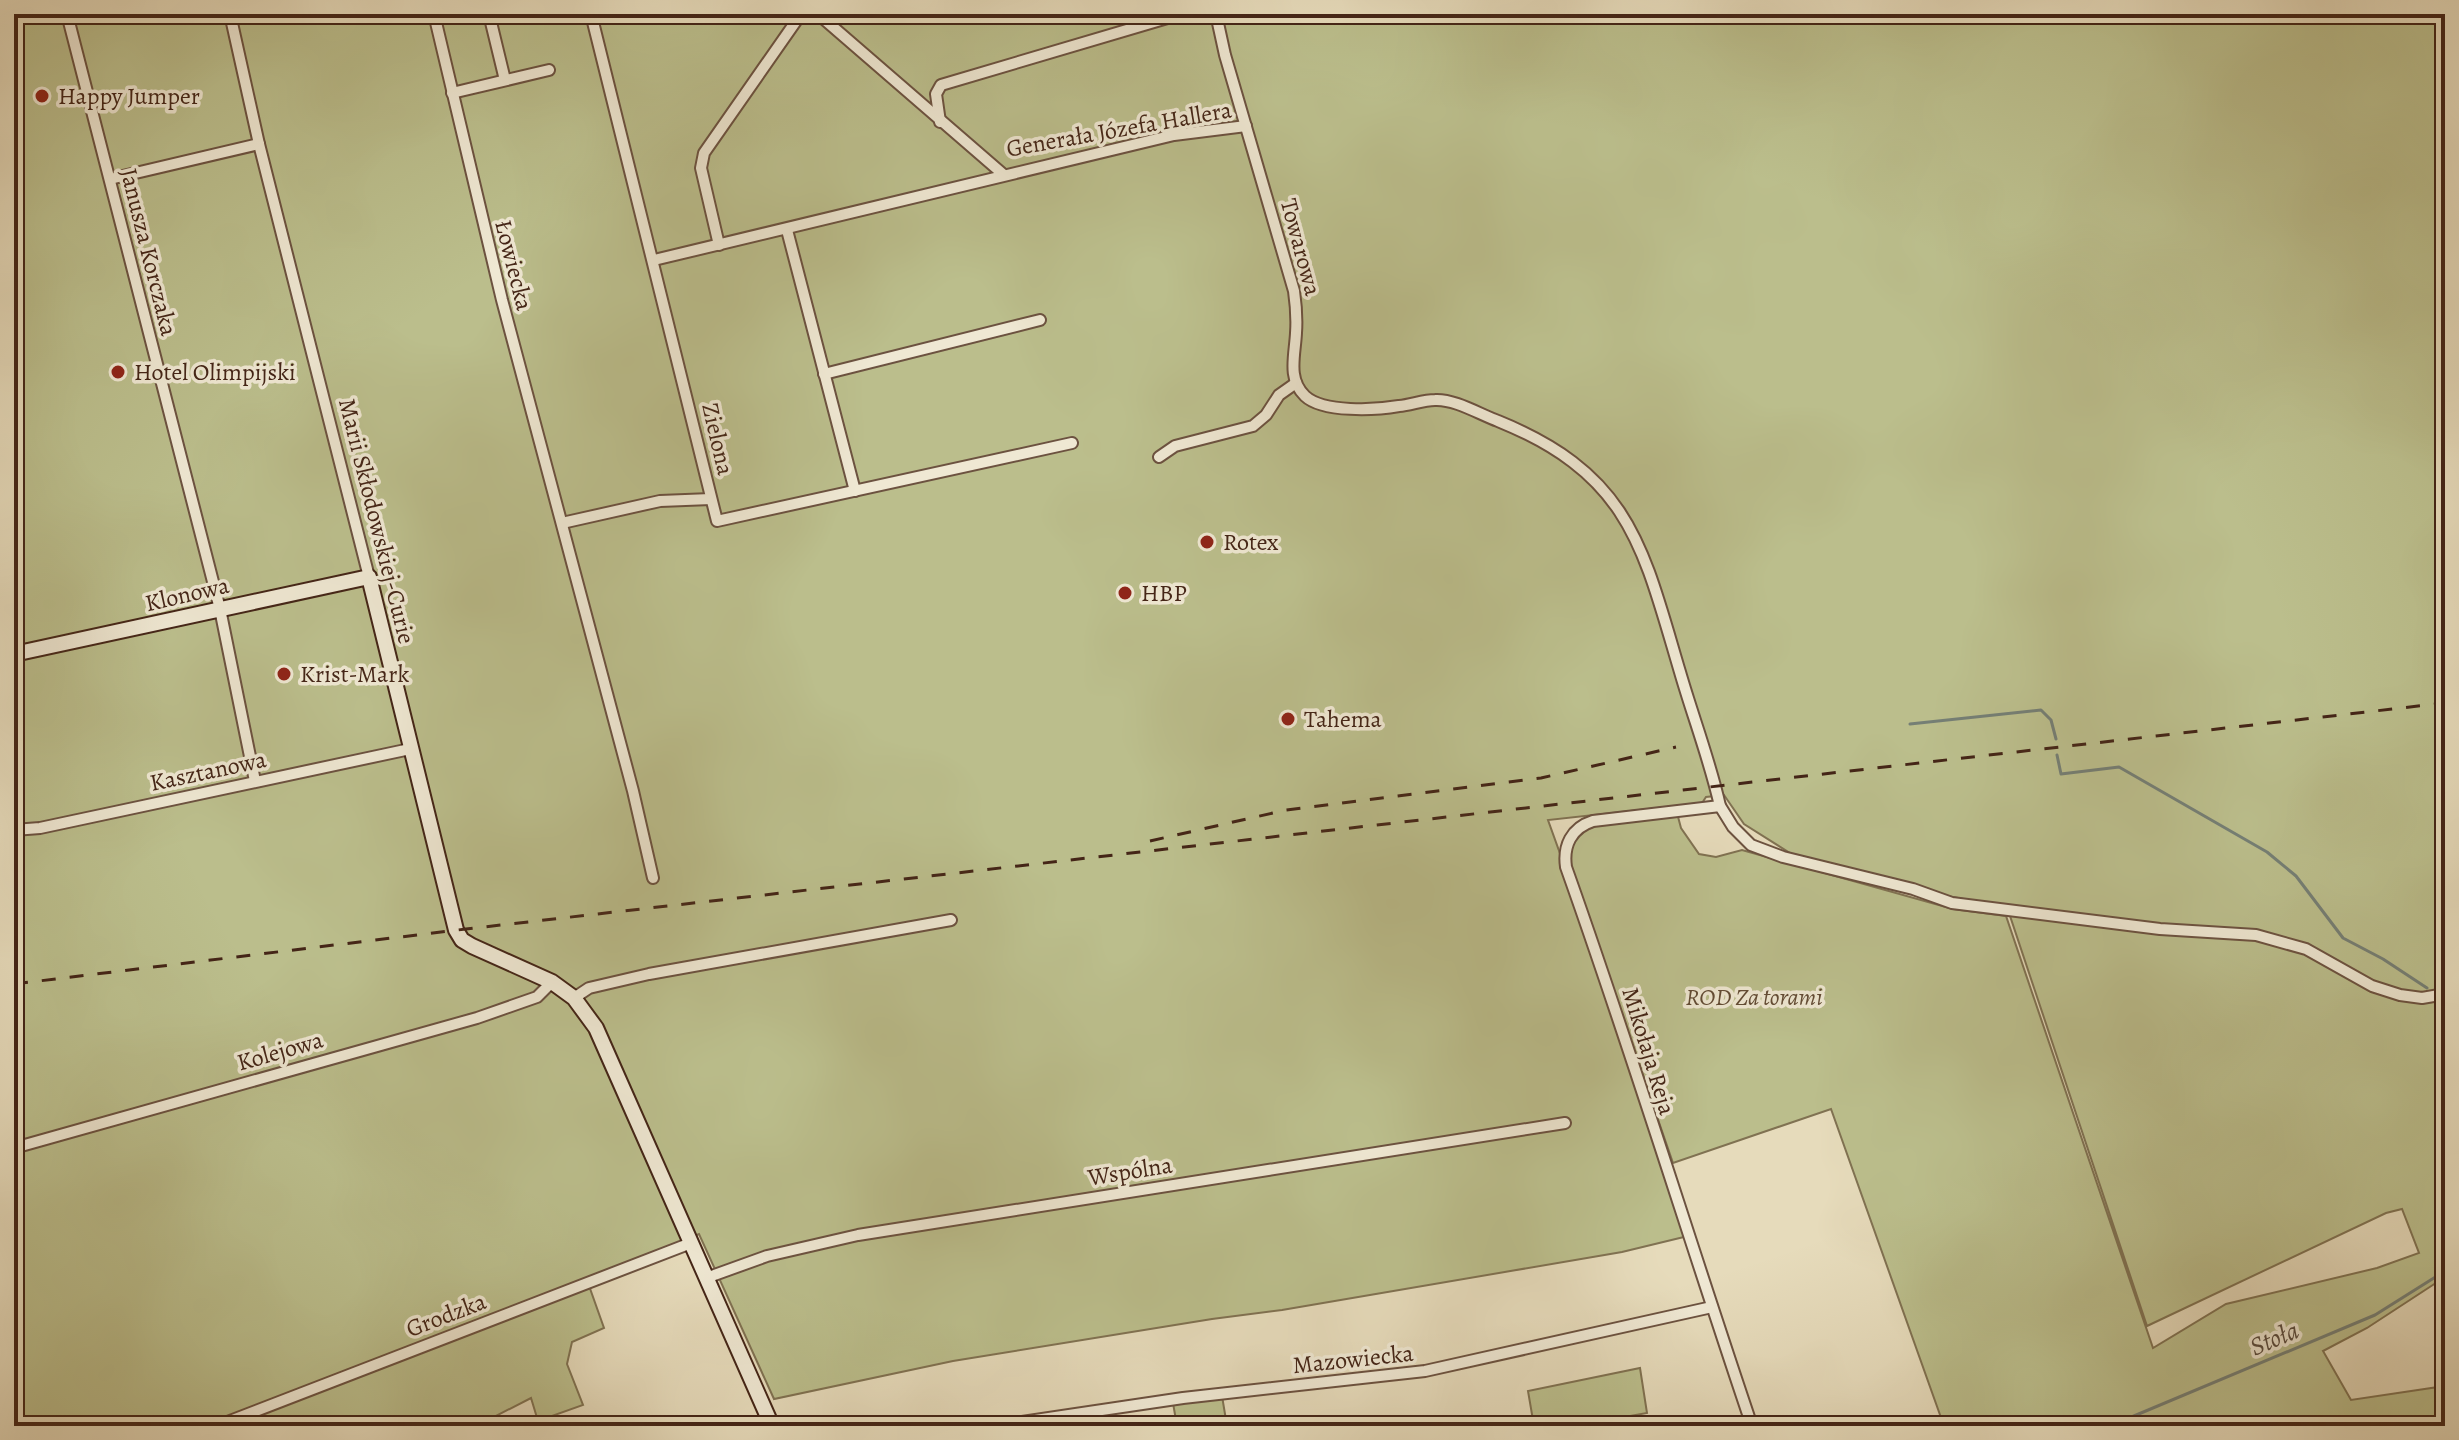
<svg xmlns="http://www.w3.org/2000/svg" width="2459" height="1440" font-family="Alegreya,serif">
  <style>
    .green { fill: #bbbe8c; stroke: #807252; stroke-width: 2 }
    .lines { fill: none; stroke-linecap: round; stroke-linejoin: round }
    .stream { stroke: #757f75; stroke-width: 3 }
    .street-casing { stroke: #6c5240; stroke-width: 14 }
    .secondary-casing { stroke: #442517; stroke-width: 18 }
    .street { stroke: #efe8d3; stroke-width: 10 }
    .secondary { stroke: #efe8d3; stroke-width: 14 }
    .rail { stroke: #442517; stroke-width: 3; stroke-dasharray: 14 14; stroke-linecap: butt }
    .poi-dot { fill: #8f2418; stroke: #efe8d3; stroke-width: 3 }
    .labels { text-anchor: middle; stroke-width: 7; stroke-linejoin: round; paint-order: stroke }
    .poi-label { font-size: 24px; fill: #442517; stroke: #efe8d3; text-anchor: start }
    .street-label { font-size: 24px; fill: #442517; stroke: #efe8d3 }
    .park-label { font-size: 24px; font-style: italic; fill: #624b34; stroke: #efe8d3 }
    .water-label { font-size: 26px; font-style: italic; fill: #584a3e; stroke: #efe8d3 }
  </style>
  <rect width="100%" height="100%" fill="#e6dbbb"/>
  <filter id="stains"><feTurbulence type="fractalNoise" baseFrequency=".0025" numOctaves="4"/><feColorMatrix values="0 0 0 0 .2 0 0 0 0 .09 0 0 0 0 .02 0 0 0 .5 -.17"/></filter>
  <radialGradient id="worn" r=".72"><stop offset=".6" stop-color="#630" stop-opacity="0"/><stop offset="1" stop-color="#630" stop-opacity=".3"/></radialGradient>
  <!-- green -->
  <g class="green">
    <path d="M 14,14 L 2445,14 L 2445,1277 L 2367,1328 L 2323,1351 L 2351,1400 L 2445,1386 L 2445,1426 L 1944,1426 L 1831,1109 L 1673,1163 L 1572,870 C 1564,828 1594,825 1627,820 C 1643,818 1660,816 1677,813 L 1681,828 L 1699,854 L 1716,857 L 1742,850 L 1953,909 L 2006,916 L 2153,1348 L 2226,1304 L 2377,1268 L 2419,1253 L 2402,1209 L 2386,1213 L 2147,1326 L 2007,907 L 1925,892 L 1801,860 L 1744,824 L 1724,795 L 1706,797 L 1702,803 L 1548,820 L 1594,948 L 1688,1236 L 1622,1252 L 1282,1310 L 1212,1319 L 953,1361 L 774,1399 L 699,1234 L 587,1280 L 604,1328 L 572,1342 L 567,1364 L 583,1405 L 538,1421 L 531,1398 L 486,1421 L 486,1426 L 14,1426 Z"/>
    <path d="M 1640,1368 L 1647,1413 L 1574,1426 L 1534,1426 L 1528,1391 Z"/>
    <path d="M 1222,1396 L 1227,1426 L 1177,1426 L 1173,1403 Z"/>
    <path d="M 1103,1412 L 1105,1426 L 1044,1426 L 1044,1425 Z"/>
    <path d="M 1388,1418 L 1389,1426 L 1293,1426 Z"/>
  </g>
  <g class="lines">
    <!-- stream -->
    <g class="stream">
      <path d="M 1910,724 L 2041,710 L 2051,720 L 2056,739"/>
      <path d="M 2057,755 L 2061,774 L 2119,767 L 2267,852 L 2296,876 L 2343,938 L 2383,959 L 2427,988"/>
      <path d="M 2441,1004 L 2445,1009"/>
      <path d="M 2110,1426 L 2375,1315 L 2445,1271"/>
    </g>
    <!-- street casing -->
    <g class="street-casing">
      <g id="street">
        <path d="M 67,14 L 220,609 L 255,781"/>
        <path d="M 230,14 L 259,144 L 369,577"/>
        <path d="M 434,14 L 502,300 L 633,791 L 653,878"/>
        <path d="M 489,14 L 505,80"/>
        <path d="M 591,14 L 717,521 L 1072,443"/>
        <path d="M 818,14 L 1004,175"/>
        <path d="M 1216,14 L 1225,55 L 1294,291 C 1296,305 1297,319 1296,333 C 1295,355 1287,379 1305,396 C 1323,413 1376,410 1399,406 C 1411,405 1423,400 1435,400 C 1455,399 1479,414 1498,421 C 1631,475 1643,548 1680,672 C 1693,717 1710,761 1720,806 L 1733,827 L 1751,845 L 1783,857 L 1913,889 L 1952,903 L 2160,929 L 2256,935 L 2306,949 L 2372,986 L 2400,995 L 2422,998 L 2445,994"/>
        <path d="M 452,93 L 549,70"/>
        <path d="M 940,122 L 936,94 L 941,85 L 1181,14"/>
        <path d="M 110,179 L 259,144"/>
        <path d="M 787,230 L 855,491"/>
        <path d="M 719,245 L 701,168 L 704,153 L 801,14"/>
        <path d="M 654,260 L 1174,135 L 1246,126"/>
        <path d="M 824,374 L 1040,320"/>
        <path d="M 1159,457 L 1175,446 L 1253,426 L 1266,415 L 1279,395 L 1296,383"/>
        <path d="M 562,523 L 660,501 L 711,499"/>
        <path d="M 1720,806 L 1593,821 C 1571,828 1563,846 1566,867 C 1632,1052 1689,1240 1752,1426"/>
        <path d="M 14,830 L 40,828 L 410,749"/>
        <path d="M 574,998 L 589,988 L 649,974 L 951,920"/>
        <path d="M 14,1148 L 477,1018 L 537,997 L 552,982"/>
        <path d="M 706,1278 L 767,1256 L 858,1235 L 1565,1123"/>
        <path d="M 217,1426 L 691,1243"/>
        <path d="M 994,1426 L 1183,1398 L 1425,1371 L 1712,1307"/>
      </g>
    </g>
    <!-- secondary casing -->
    <g class="secondary-casing">
      <path id="secondary" d="M 14,654 L 369,577 L 456,930 L 462,940 L 472,946 L 552,982 L 574,998 L 596,1028 L 772,1426"/>
    </g>
    <!-- street -->
    <use href="#street" class="street"/>
    <!-- secondary -->
    <use href="#secondary" class="secondary"/>
    <!-- rail -->
    <g class="rail">
      <path d="M 1150,841 L 1286,810 L 1541,778 L 1676,747"/>
      <path d="M 14,984 L 466,929 L 2445,703"/>
    </g>
  </g>
  <!-- markers -->
  <g class="poi-dot">
    <circle cx="42" cy="96" r="8"/>
    <circle cx="118" cy="372" r="8"/>
    <circle cx="1207" cy="542" r="8"/>
    <circle cx="1125" cy="593" r="8"/>
    <circle cx="284" cy="674" r="8"/>
    <circle cx="1288" cy="719" r="8"/>
  </g>
  <g class="labels">
    <!-- poi labels -->
    <g class="poi-label">
      <text x="58" y="104">Happy Jumper</text>
      <text x="134" y="380">Hotel Olimpijski</text>
      <text x="1223" y="550">Rotex</text>
      <text x="1141" y="601">HBP</text>
      <text x="300" y="682">Krist-Mark</text>
      <text x="1304" y="727">Tahema</text>
    </g>
    <!-- street labels -->
    <g class="street-label">
      <text transform="translate(1119 129) rotate(-10)" y="8">Generała Józefa Hallera</text>
      <text transform="translate(1301 247) rotate(75)" y="8">Towarowa</text>
      <text transform="translate(149 252) rotate(76)" y="8">Janusza Korczaka</text>
      <text transform="translate(514 265) rotate(76)" y="8">Łowiecka</text>
      <text transform="translate(718 439) rotate(77)" y="8">Zielona</text>
      <text transform="translate(377 521) rotate(76)" y="8">Marii Skłodowskiej-Curie</text>
      <text transform="translate(187 594) rotate(-13)" y="8">Klonowa</text>
      <text transform="translate(208 771) rotate(-12)" y="8">Kasztanowa</text>
      <text transform="translate(280 1051) rotate(-16)" y="8">Kolejowa</text>
      <text transform="translate(1649 1051) rotate(73)" y="8">Mikołaja Reja</text>
      <text transform="translate(1130 1171) rotate(-9)" y="8">Wspólna</text>
      <text transform="translate(446 1315) rotate(-21)" y="8">Grodzka</text>
      <text transform="translate(1353 1359) rotate(-6)" y="8">Mazowiecka</text>
    </g>
    <!-- park labels -->
    <g class="park-label">
      <text x="1754" y="1005">ROD Za torami</text>
    </g>
    <!-- water labels -->
    <g class="water-label">
      <text transform="translate(2274 1338) rotate(-23)" y="9">Stoła</text>
    </g>
  </g>
  <!-- margin -->
  <rect width="2459" height="1440" fill="none" stroke="#e6dbbb" stroke-width="48"/>
  <rect x="16" y="16" width="2427" height="1408" fill="none" stroke="#442517" stroke-width="4"/>
  <rect x="24" y="24" width="2411" height="1392" fill="none" stroke="#442517" stroke-width="2"/>
  <rect width="100%" height="100%" filter="url(#stains)"/>
  <rect width="100%" height="100%" fill="url(#worn)"/>
</svg>
